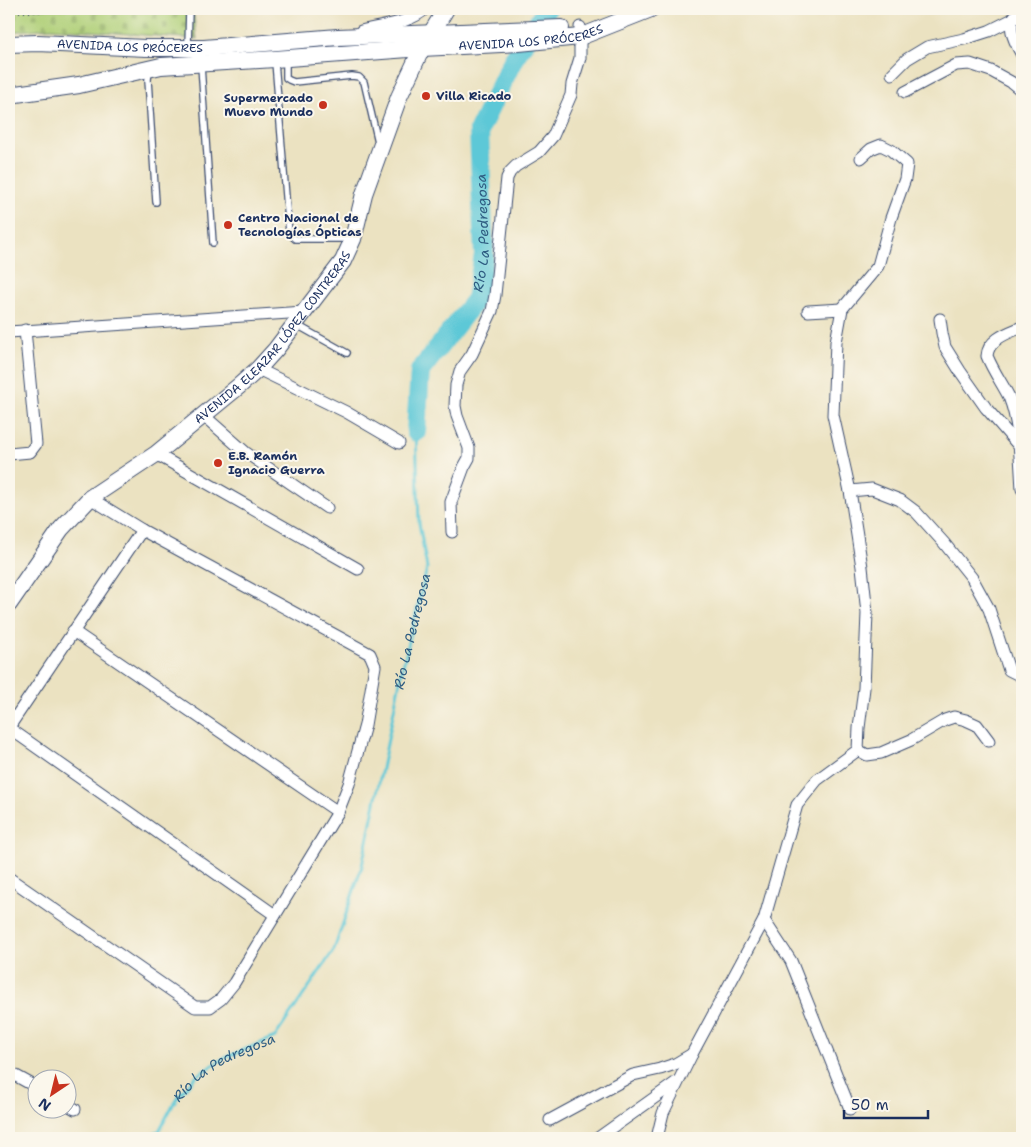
<svg xmlns="http://www.w3.org/2000/svg" width="1031" height="1147" font-family="'Shantell Sans',sans-serif">
  <style>
    .cemetery { fill: url(#cemetery-stones); stroke: #657f6a }
    .lines { fill: none; stroke-linecap: round; stroke-linejoin: round }
    .stream { stroke: #5dc8d7; stroke-width: 3 }
    .river { stroke: #5dc8d7; stroke-width: 20 }
    .lane-casing { stroke: #3a4a6d; stroke-width: 8 }
    .street-casing { stroke: #3a4a6d; stroke-width: 13 }
    .secondary-casing { stroke: #3a4a6d; stroke-width: 18 }
    .path { stroke: #3a4a6d; stroke-width: 2; stroke-dasharray: 1 4; stroke-linecap: butt }
    .lane { stroke: #fff; stroke-width: 5.5 }
    .street { stroke: #fff; stroke-width: 11 }
    .secondary { stroke: #fff; stroke-width: 16 }
    .poi-dot { fill: #c8321e; stroke: #fbf7ec; stroke-width: 2 }
    .labels { text-anchor: middle; stroke-width: 4; stroke-linejoin: round; paint-order: stroke }
    .street-label { font-size: 12px; fill: #1b2f5e; stroke: #fbf7ec }
    .poi-label { font-size: 12px; font-weight: bold; fill: #1b2f5e; stroke: #fbf7ec; text-anchor: start }
    .water-label { font-size: 14px; font-style: italic; fill: #2f5d82; stroke: #fbf7ec }
  </style>
  <defs>
    <pattern id="cemetery-stones" width="16" height="16" patternUnits="userSpaceOnUse" patternTransform="scale(1.25)"><rect width="16" height="16" fill="#afcf77"/><path d="M2 7V4a2 2 0 0 1 4 0v3zM10 15v-3a2 2 0 0 1 4 0v3z" fill="#96b269"/></pattern>
  </defs>
  <rect width="100%" height="100%" fill="#fbf7ec"/>
  <filter id="ink" filterUnits="userSpaceOnUse"><feTurbulence type="fractalNoise" baseFrequency=".02" numOctaves="2"/><feDisplacementMap in="SourceGraphic" scale="10" xChannelSelector="R" yChannelSelector="G"/><feConvolveMatrix kernelMatrix="1 2 1 2 8 2 1 2 1" color-interpolation-filters="sRGB"/></filter>
  <filter id="wash" filterUnits="userSpaceOnUse"><feTurbulence type="fractalNoise" baseFrequency=".0096" numOctaves="4" result="noise"/><feDisplacementMap in="SourceGraphic" scale="20" xChannelSelector="R" yChannelSelector="G"/><feGaussianBlur stdDeviation="1.12" result="paint"/><feColorMatrix in="noise" values="0 0 0 0 0 0 0 0 0 0 0 0 0 0 0 0 0 1.4 0 .05"/><feComposite in="paint" operator="in"/></filter>
  <g filter="url(#wash)">
    <rect width="100%" height="100%" fill="#ebe2c1"/>
    <!-- cemetery -->
    <path class="cemetery" d="M 9,9 L 193,9 L 197,39 L 51,28 L 9,32 Z"/>
    <g class="lines">
      <!-- stream -->
      <path class="stream" id="s1" d="M 148,1138 L 159,1131 L 176,1099 L 196,1076 L 224,1058 L 275,1037 L 334,950 L 362,866 L 403,666 L 427,568 L 419,523 L 416,432"/>
      <!-- river -->
      <path class="river" id="s2" d="M 416,432 L 420,371 L 476,299 L 484,255 L 479,130 L 514,58 L 547,9"/>
    </g>
  </g>
  <g filter="url(#ink)">
    <g class="lines">
      <!-- lane casing -->
      <g class="lane-casing">
        <g id="lane">
          <path d="M 188,46 L 189,9"/>
          <path d="M 286,58 L 286,78 L 289,80 L 294,82 L 352,76 L 359,77 L 364,82 L 378,142"/>
          <path d="M 275,62 L 289,233 L 295,239 L 350,239"/>
          <path d="M 201,66 L 213,243"/>
          <path d="M 149,70 L 148,80 L 156,202"/>
          <path d="M 297,325 L 347,353"/>
        </g>
      </g>
      <!-- street casing -->
      <g class="street-casing">
        <g id="street">
          <path d="M 1022,10 C 1003,21 1014,41 1022,55"/>
          <path d="M 361,31 C 380,26 411,23 425,9"/>
          <path d="M 892,74 L 907,59 L 927,47 L 964,39 L 989,31 L 1013,19"/>
          <path d="M 905,92 L 956,65 L 970,64 L 991,71 L 1011,82 L 1022,91"/>
          <path d="M 808,311 L 842,309"/>
          <path d="M 940,319 L 942,333 L 945,347 L 960,371 L 986,408 L 1018,445"/>
          <path d="M 1022,327 C 1008,333 988,339 987,356 C 993,371 1002,383 1009,397 C 1020,424 1020,460 1022,489"/>
          <path d="M 9,332 L 304,312"/>
          <path d="M 258,369 L 346,412 L 399,443"/>
          <path d="M 203,415 L 245,452 L 327,508"/>
          <path d="M 9,454 L 30,452 L 36,444 L 25,330"/>
          <path d="M 156,454 L 358,569"/>
          <path d="M 850,491 L 833,415 L 836,342 L 842,309 L 878,266 L 891,218 L 905,179 L 907,164 L 891,150 L 881,145 L 871,149 L 861,158"/>
          <path d="M 452,532 L 451,502 L 464,467 L 469,458 L 469,448 L 457,416 L 455,406 L 456,385 L 460,371 L 472,354 L 492,311 L 495,295 L 507,178 L 510,172 L 516,166 L 539,152 L 553,136 L 571,95 L 572,84 L 580,58 L 580,27"/>
          <path d="M 73,631 L 338,812"/>
          <path d="M 9,727 L 142,530"/>
          <path d="M 9,728 L 275,915"/>
          <path d="M 858,750 L 867,755 L 881,753 L 911,740 L 945,720 L 954,717 L 966,720 L 977,725 L 989,741"/>
          <path d="M 9,878 L 195,1007 L 210,1007 L 221,999 L 234,983 L 338,812 L 349,784 L 365,725 L 375,666 L 370,654 L 142,530 L 90,498"/>
          <path d="M 764,920 L 791,961 L 850,1109"/>
          <path d="M 9,1072 L 38,1088"/>
          <path d="M 68,1105 L 75,1109"/>
          <path d="M 550,1120 L 633,1075 L 660,1069 L 675,1064 L 692,1054"/>
          <path d="M 598,1138 L 678,1081"/>
          <path d="M 657,1138 L 663,1113 L 692,1054 L 764,920 L 797,805 L 817,780 L 858,750 L 859,728 L 864,688 L 867,613 L 862,567 L 850,491 L 872,489 L 900,500 L 916,512 L 944,543 L 972,578 L 989,609 L 1009,670 L 1019,675 L 1022,674"/>
        </g>
      </g>
      <!-- secondary casing -->
      <g class="secondary-casing">
        <g id="secondary">
          <path id="s3" d="M 9,44 L 38,43 L 146,48 L 204,48 L 338,37 L 561,28"/>
          <path id="s4" d="M 9,95 L 79,85 L 161,66 L 275,59 L 422,48 L 519,43 L 580,37 L 651,9"/>
          <path id="s5" d="M 9,604 L 61,529 L 90,498 L 156,454 L 239,386 L 258,369 L 276,349 L 343,261 L 353,239 L 364,194 L 399,97 L 422,48 L 446,9"/>
        </g>
      </g>
      <!-- path -->
      <path class="path" d="M 9,12 L 37,12 L 66,9"/>
      <!-- lane -->
      <use href="#lane" class="lane"/>
      <!-- street -->
      <use href="#street" class="street"/>
      <!-- secondary -->
      <use href="#secondary" class="secondary"/>
    </g>
  </g>
  <!-- markers -->
  <g class="poi-dot">
    <circle cx="426" cy="96" r="5"/>
    <circle cx="323" cy="105" r="5"/>
    <circle cx="228" cy="225" r="5"/>
    <circle cx="218" cy="463" r="5"/>
  </g>
  <g class="labels">
    <!-- street labels -->
    <g class="street-label">
      <text dy="4" stroke="none"><textPath href="#s4" startOffset="526">AVENIDA LOS PRÓCERES</textPath></text>
      <text dy="4" stroke="none"><textPath href="#s3" startOffset="121">AVENIDA LOS PRÓCERES</textPath></text>
      <text dy="4" stroke="none"><textPath href="#s5" startOffset="379">AVENIDA ELEAZAR LÓPEZ CONTRERAS</textPath></text>
    </g>
    <!-- poi labels -->
    <g class="poi-label">
      <text x="436" y="100">Villa Ricado</text>
      <text x="313" y="102" text-anchor="end">Supermercado<tspan x="313" dy="14">Muevo Mundo</tspan></text>
      <text x="238" y="222">Centro Nacional de<tspan x="238" dy="14">Tecnologías Ópticas</tspan></text>
      <text x="228" y="460">E.B. Ramón<tspan x="228" dy="14">Ignacio Guerra</tspan></text>
    </g>
    <!-- water labels -->
    <g class="water-label">
      <text dy="5" stroke="none"><textPath href="#s2" startOffset="219">Río La Pedregosa</textPath></text>
      <text dy="5" stroke="none"><textPath href="#s1" startOffset="602">Río La Pedregosa</textPath></text>
      <text dy="5" stroke="none"><textPath href="#s1" startOffset="108">Río La Pedregosa</textPath></text>
    </g>
  </g>
  <!-- margin -->
  <rect width="1031" height="1147" fill="none" stroke="#fbf7ec" stroke-width="30"/>
  <!-- north arrow -->
  <g transform="translate(52 1094) rotate(215)"><circle r="24" fill="#fbf7ec" stroke="#a1a7b3"/>
  <path d="M0-4L9 19L0 12L-9 19Z" fill="#c8321e"/>
  <text y="-8" font-size="14" font-weight="bold" text-anchor="middle" fill="#1b2f5e">N</text>
  </g>
  <!-- scale -->
  <path d="M844 1110v8h84v-8" fill="none" stroke="#1b2f5e" stroke-width="2.5"/>
  <text x="851" y="1110" font-size="15" fill="#1b2f5e" stroke="#fbf7ec" stroke-width="4" paint-order="stroke">50 m</text>
</svg>
